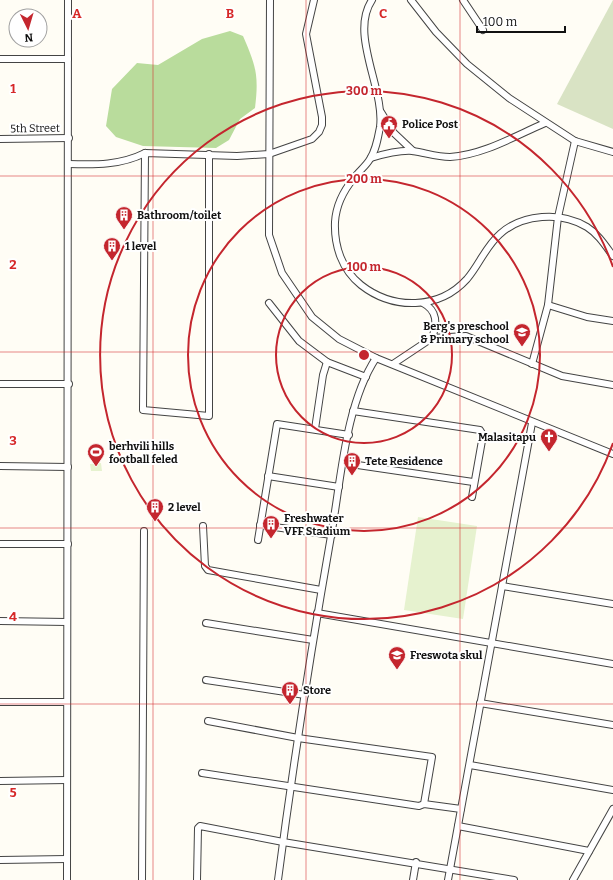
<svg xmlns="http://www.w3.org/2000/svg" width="613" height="880" font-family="Bitter,serif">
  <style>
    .forest { fill: #b9dc9c }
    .cemetery { fill: #d9e3c4 }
    .pitch { fill: #e6f2cf }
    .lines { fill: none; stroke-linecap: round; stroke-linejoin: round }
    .minor-casing { stroke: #444; stroke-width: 8 }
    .minor { stroke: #fff; stroke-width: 6 }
    .grid { fill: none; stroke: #d62828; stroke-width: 1; stroke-opacity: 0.55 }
    .ring { fill: none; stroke: #c4262e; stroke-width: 2 }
    .labels { text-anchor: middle; stroke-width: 4; stroke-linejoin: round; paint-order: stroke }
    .poi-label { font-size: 11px; font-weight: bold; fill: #111; stroke: #fff; text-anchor: start }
    .street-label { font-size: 11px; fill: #111; stroke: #fff }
    .grid-label { font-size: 13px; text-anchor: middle; font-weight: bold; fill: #d62828; stroke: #fff; stroke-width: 4; stroke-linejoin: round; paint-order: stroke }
    .centre { fill: #c4262e; stroke: #fff; stroke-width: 2 }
    .ring-label { font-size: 12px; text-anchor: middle; font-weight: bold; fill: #c4262e; stroke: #fff; stroke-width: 4; stroke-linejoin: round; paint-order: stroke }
  </style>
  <rect width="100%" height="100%" fill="#fffdf5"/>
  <!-- forest -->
  <path class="forest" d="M 230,31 L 243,36 C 256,66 259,75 255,108 L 240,119 L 229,140 L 216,148 L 143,146 L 116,137 L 106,126 L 112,89 L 137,63 L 158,65 L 202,39 Z"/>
  <!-- cemetery -->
  <path class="cemetery" d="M 613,0 L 613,129 L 557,104 Z"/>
  <!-- pitch -->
  <g class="pitch">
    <path d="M 101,463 L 102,471 L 91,471 L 90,464 Z"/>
    <path d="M 418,517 L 477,526 L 463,619 L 404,610 Z"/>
  </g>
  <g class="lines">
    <!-- minor casing -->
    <g class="minor-casing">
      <g id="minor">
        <path d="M 270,0 L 269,235 L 282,273 L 312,317 L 339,339 L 376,358 L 613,454"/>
        <path d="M 372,0 C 349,34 385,89 380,127 C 378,138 376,150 370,159 C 366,166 359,171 354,178 C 344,190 336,206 335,222 C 334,246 342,270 361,285 C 393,310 439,310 467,279 C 479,265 486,246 500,234 C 522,214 561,211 587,227 C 598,234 605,245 613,256"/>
        <path d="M 411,0 L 436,32 L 467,64 L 509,98 L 575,141 L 613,152"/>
        <path d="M 463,0 L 483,30"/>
        <path d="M 0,59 L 68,59"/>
        <path d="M 381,112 L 394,133 L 413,151"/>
        <path d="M 0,139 L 69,138"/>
        <path d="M 209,154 L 209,416 L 143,410 L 145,153 L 237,156 L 269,154 L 312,139 L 319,132 L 322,125 L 322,117 L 306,34 L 314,0"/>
        <path d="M 371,158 C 384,154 400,150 413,151 C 426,153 437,157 450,157 C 483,155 515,136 545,123"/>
        <path d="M 69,164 C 96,165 121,165 145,153"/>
        <path d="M 269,303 L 299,341 L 327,362"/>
        <path d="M 423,303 C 438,311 437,324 432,338"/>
        <path d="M 548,305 L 558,217 L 575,141"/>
        <path d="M 393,364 L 432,338 L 466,336 L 562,376 L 613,385"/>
        <path d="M 532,364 L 548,305 L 587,317 L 613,321"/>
        <path d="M 0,384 L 69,384"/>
        <path d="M 353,411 L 480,430 L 483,435 L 472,497"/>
        <path d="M 315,429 L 323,375 L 327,362 L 366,377"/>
        <path d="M 344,463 L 473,482"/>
        <path d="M 0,466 L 68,467"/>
        <path d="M 268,476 L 339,487"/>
        <path d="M 260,525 L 332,535"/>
        <path d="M 203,526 L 205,566 L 208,570 L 321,590"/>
        <path d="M 258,540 L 277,424 L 349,435"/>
        <path d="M 0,544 L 68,544"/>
        <path d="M 502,586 L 613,604"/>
        <path d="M 317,613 L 613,664"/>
        <path d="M 0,621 L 67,622"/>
        <path d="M 206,623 L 313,640"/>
        <path d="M 206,680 L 305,695"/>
        <path d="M 0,702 L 67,702"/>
        <path d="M 480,703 L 613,725"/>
        <path d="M 208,721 L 298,738 L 432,757 L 424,804"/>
        <path d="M 470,765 L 613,790"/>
        <path d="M 202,773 L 419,806 L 424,804 L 461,809"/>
        <path d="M 0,781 L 67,780"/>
        <path d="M 458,826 L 589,851"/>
        <path d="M 0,860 L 67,859"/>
        <path d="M 67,880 L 68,0"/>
        <path d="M 142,880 L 144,531"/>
        <path d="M 197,880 L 198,828 L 200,826 L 283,842 L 514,880"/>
        <path d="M 278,880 C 293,765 311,650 331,536 C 341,481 345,405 376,358"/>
        <path d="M 413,880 L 416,862"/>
        <path d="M 448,880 L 532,423"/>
        <path d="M 573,880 L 613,809"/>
      </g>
    </g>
    <!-- minor -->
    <use href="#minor" class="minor"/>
  </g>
  <!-- grid -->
  <path class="grid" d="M 153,0 L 153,880M 306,0 L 306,880M 460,0 L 460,880M 0,176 L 613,176M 0,352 L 613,352M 0,528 L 613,528M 0,704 L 613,704"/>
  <!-- distance rings -->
  <g class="ring">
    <circle cx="364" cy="355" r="88"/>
    <circle cx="364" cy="355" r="176"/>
    <path d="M613 443A264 264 0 1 1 613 267"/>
  </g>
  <!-- icons -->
  <defs>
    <g id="civic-pin" transform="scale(0.9)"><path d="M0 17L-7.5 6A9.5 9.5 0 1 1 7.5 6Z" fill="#c4262e" stroke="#fff"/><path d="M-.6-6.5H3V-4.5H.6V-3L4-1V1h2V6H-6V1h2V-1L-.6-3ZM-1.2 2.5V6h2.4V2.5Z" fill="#fff"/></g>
    <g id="building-pin" transform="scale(0.9)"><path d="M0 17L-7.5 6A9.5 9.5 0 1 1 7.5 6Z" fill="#c4262e" stroke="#fff"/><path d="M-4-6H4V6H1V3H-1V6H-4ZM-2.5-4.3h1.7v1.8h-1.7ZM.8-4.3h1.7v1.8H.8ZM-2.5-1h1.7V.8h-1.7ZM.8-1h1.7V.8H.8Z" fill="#fff"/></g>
    <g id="school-pin" transform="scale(0.9)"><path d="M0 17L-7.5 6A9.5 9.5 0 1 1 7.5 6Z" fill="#c4262e" stroke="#fff"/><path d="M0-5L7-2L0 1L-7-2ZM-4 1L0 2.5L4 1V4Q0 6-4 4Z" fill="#fff"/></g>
    <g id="church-pin" transform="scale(0.9)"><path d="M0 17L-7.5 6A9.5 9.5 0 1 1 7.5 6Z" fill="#c4262e" stroke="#fff"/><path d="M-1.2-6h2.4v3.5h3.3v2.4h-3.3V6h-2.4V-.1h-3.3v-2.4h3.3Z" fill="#fff"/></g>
    <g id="stadium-pin" transform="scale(0.9)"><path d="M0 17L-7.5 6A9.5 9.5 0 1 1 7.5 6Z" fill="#c4262e" stroke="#fff"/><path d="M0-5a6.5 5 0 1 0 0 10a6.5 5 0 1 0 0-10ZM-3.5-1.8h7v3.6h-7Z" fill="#fff"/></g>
  </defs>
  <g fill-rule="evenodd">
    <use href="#civic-pin" x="389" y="124"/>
    <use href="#building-pin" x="124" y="215"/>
    <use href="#building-pin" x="112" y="246"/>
    <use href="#school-pin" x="522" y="332"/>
    <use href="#church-pin" x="549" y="437"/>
    <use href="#stadium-pin" x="96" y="452"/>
    <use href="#building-pin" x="352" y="461"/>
    <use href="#building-pin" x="155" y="507"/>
    <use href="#building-pin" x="271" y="524"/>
    <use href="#school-pin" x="397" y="655"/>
    <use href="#building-pin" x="290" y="690"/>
  </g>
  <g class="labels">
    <!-- poi labels -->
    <g class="poi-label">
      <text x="402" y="128">Police Post</text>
      <text x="137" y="219">Bathroom/toilet</text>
      <text x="125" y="250">1 level</text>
      <text x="509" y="330" text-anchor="end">Berg's preschool<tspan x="509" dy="13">&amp; Primary school</tspan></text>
      <text x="536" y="441" text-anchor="end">Malasitapu</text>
      <text x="109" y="450">berhvili hills<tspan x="109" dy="13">football feled</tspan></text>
      <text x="365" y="465">Tete Residence</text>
      <text x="168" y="511">2 level</text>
      <text x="284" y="522">Freshwater<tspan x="284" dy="13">VFF Stadium</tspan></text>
      <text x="410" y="659">Freswota skul</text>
      <text x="303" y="694">Store</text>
    </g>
    <!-- street labels -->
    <g class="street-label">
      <text transform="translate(35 128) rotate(-1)" y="4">5th Street</text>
    </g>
  </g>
  <g class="grid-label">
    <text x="77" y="18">A</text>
    <text x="230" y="18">B</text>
    <text x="383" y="18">C</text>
    <text x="13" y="93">1</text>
    <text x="13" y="269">2</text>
    <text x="13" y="445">3</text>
    <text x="13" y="621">4</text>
    <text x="13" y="797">5</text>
  </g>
  <circle cx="364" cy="355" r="6" class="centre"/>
  <g class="ring-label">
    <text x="364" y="95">300 m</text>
    <text x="364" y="183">200 m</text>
    <text x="364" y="271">100 m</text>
  </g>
  <!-- north arrow -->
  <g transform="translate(28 28) rotate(175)"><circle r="19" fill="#ffffff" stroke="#a0a0a0"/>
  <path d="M0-3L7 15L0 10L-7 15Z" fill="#c4262e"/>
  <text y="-6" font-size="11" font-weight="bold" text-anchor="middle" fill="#111111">N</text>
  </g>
  <!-- scale -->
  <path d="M477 26v6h88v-6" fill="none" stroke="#111111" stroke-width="2"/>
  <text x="483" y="26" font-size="12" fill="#111111" stroke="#ffffff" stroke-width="3" paint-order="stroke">100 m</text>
</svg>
